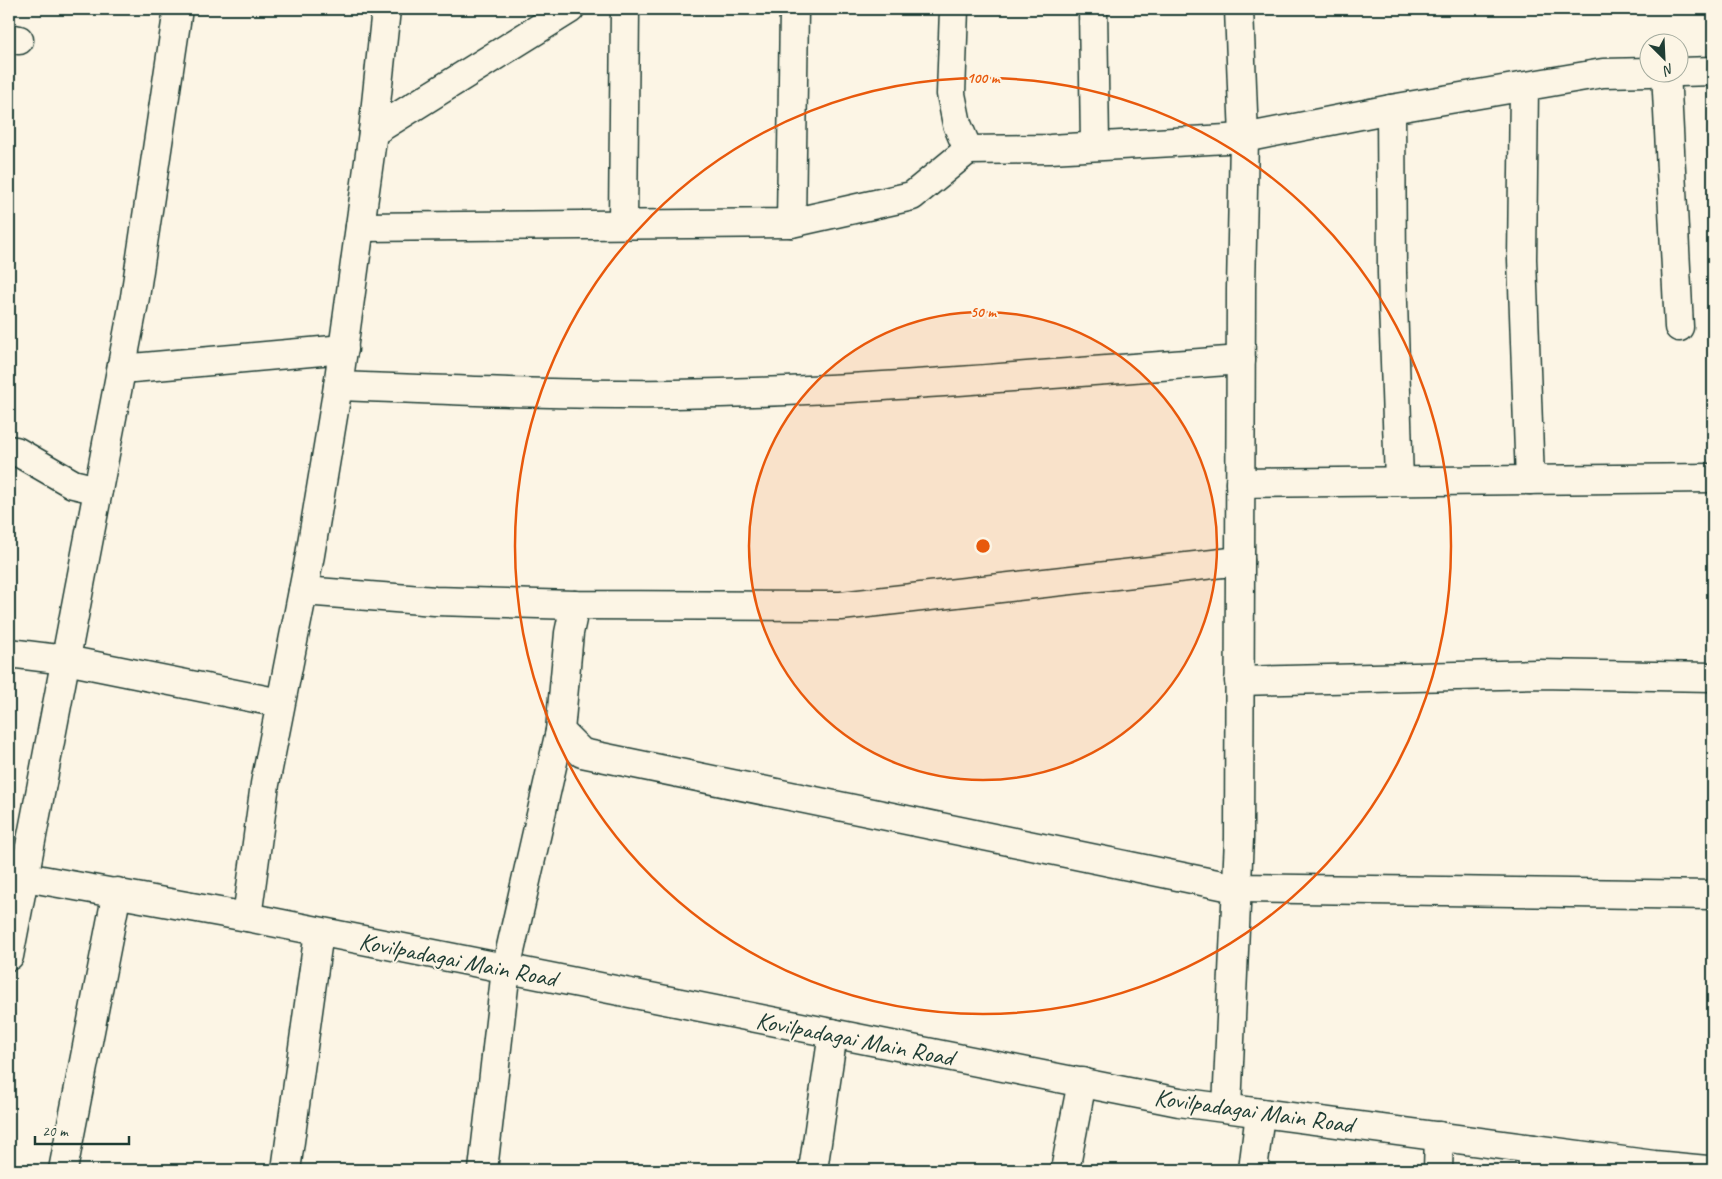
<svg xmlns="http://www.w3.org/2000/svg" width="1722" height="1179" font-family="Caveat,sans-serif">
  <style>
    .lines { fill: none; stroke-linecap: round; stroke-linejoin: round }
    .minor-casing { stroke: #1f3d34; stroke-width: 31 }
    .tertiary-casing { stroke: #1f3d34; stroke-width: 31 }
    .minor { stroke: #fcf5e5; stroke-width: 28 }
    .tertiary { stroke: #fcf5e5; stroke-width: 28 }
    .ring { fill: none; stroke: #e8590c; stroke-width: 2.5 }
    .labels { text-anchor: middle; stroke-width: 4; stroke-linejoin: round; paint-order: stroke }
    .street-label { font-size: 25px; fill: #1f3d34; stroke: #fcf5e5 }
    .centre { fill: #e8590c; stroke: #fcf5e5; stroke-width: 2.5 }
    .ring-label { font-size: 15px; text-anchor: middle; font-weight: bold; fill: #e8590c; stroke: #fcf5e5; stroke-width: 4; stroke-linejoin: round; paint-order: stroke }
  </style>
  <rect width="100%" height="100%" fill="#fcf5e5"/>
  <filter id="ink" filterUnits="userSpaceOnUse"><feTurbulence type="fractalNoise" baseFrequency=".02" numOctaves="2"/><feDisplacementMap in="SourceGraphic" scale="10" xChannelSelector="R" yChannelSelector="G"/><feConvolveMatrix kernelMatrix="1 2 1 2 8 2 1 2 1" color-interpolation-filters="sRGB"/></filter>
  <g filter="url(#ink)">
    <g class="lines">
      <!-- minor casing -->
      <g class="minor-casing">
        <g id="minor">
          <path d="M 954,9 L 951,94 L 957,124 L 968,150 L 1050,149 L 1244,138 L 1391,109 L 1603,73 L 1650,72"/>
          <path d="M 1093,9 L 1095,144"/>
          <path d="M 9,38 L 19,40"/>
          <path d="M 1666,72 L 1679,327"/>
          <path d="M 1680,72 L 1713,71"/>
          <path d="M 1524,87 L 1522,259 L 1530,480"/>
          <path d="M 1391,109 L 1392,273 L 1399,481"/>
          <path d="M 373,132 L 570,9"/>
          <path d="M 623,223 L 625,9"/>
          <path d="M 791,223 L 794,9"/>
          <path d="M 360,227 L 791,223 L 912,196 L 968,150"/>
          <path d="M 122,369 L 344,349"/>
          <path d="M 338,386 C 450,390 562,395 674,394 C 863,392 1052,373 1241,360"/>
          <path d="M 9,450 L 16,451 L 73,484 L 98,490"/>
          <path d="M 1240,483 L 1713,478"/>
          <path d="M 303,591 L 435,601 L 575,605 L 841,606 L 1240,561"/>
          <path d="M 575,605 L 569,633 L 560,731 L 582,753 L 1236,888 L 1713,895"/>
          <path d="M 9,653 L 66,660 L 280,703"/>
          <path d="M 1239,681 L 1538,674 L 1713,677"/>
          <path d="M 247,917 L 265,784 L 310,555 L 338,386 L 373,132 L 386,9"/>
          <path d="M 9,956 L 135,297 L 178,9"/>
          <path d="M 1227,1108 L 1239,838 L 1241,289 L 1244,138 L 1239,9"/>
          <path d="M 63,1170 L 117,892"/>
          <path d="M 286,1170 L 319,932"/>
          <path d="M 483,1170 L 506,969 L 560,731"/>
          <path d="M 813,1170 L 833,1033"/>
          <path d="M 1065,1170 L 1082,1082"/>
          <path d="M 1253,1170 L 1260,1113"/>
          <path d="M 1438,1170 L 1439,1136"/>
          <path d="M 1533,1170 L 1533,1149"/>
        </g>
      </g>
      <!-- tertiary casing -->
      <g class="tertiary-casing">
        <path id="tertiary" d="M 9,874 L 247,917 L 1179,1102 L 1654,1165 L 1707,1170"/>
      </g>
      <!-- minor -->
      <use href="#minor" class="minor"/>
      <!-- tertiary -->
      <use href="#tertiary" class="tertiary"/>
    </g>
  </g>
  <!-- distance rings -->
  <circle cx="983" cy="546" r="234" fill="#e8590c" fill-opacity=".12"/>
  <g class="ring">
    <circle cx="983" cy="546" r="234"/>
    <circle cx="983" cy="546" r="468"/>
  </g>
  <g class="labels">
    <!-- street labels -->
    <g class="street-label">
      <text transform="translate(458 959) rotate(11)" y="9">Kovilpadagai Main Road</text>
      <text transform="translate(855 1038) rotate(11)" y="9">Kovilpadagai Main Road</text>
      <text transform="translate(1254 1110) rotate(8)" y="9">Kovilpadagai Main Road</text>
    </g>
  </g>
  <circle cx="983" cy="546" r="8" class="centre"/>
  <g class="ring-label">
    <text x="983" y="83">100 m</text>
    <text x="983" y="317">50 m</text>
  </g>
  <!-- margin -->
  <rect width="1722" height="1179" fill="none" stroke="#fcf5e5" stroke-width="30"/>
  <rect x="15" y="15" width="1692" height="1149" fill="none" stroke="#1f3d34" stroke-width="2" filter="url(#ink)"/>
  <!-- north arrow -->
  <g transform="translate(1664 58) rotate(156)"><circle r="24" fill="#fcf5e5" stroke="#a4ab9e"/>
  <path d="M0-4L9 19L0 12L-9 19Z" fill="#1f3d34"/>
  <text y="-8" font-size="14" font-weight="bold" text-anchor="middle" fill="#1f3d34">N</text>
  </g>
  <!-- scale -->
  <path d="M35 1136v8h94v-8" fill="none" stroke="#1f3d34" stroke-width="2.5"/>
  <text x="42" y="1136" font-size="15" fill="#1f3d34" stroke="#fcf5e5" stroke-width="4" paint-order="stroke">20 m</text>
</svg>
